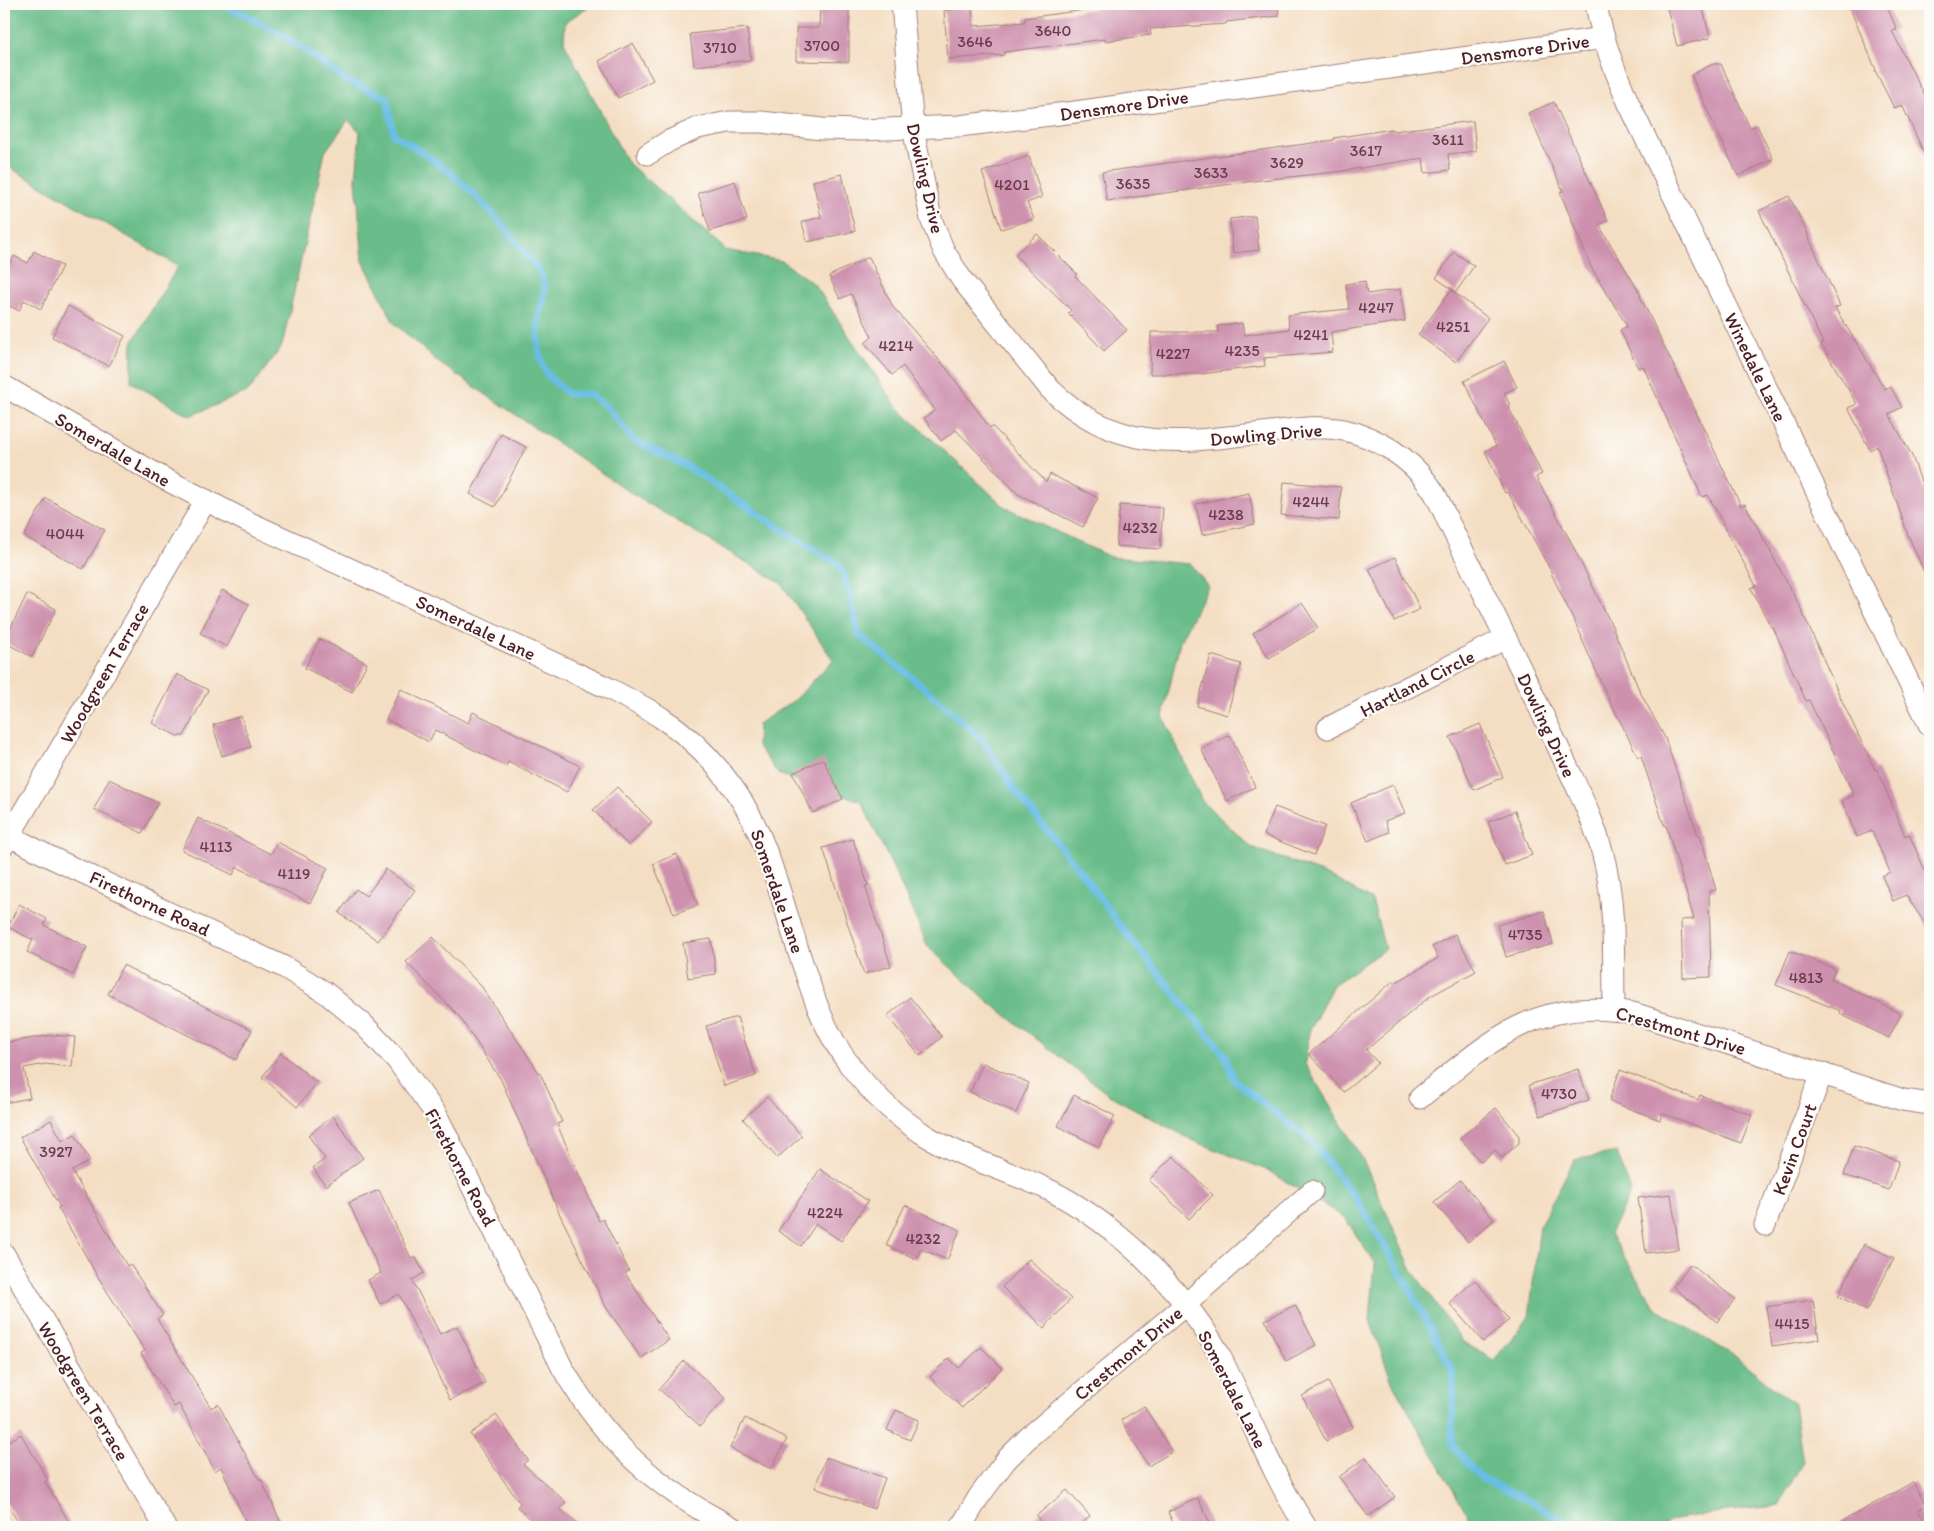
<svg xmlns="http://www.w3.org/2000/svg" width="1934" height="1531" font-family="Itim,sans-serif">
  <style>
    .forest { fill: #6bbd8a; stroke: #5a6e5a }
    .lines { fill: none; stroke-linecap: round; stroke-linejoin: round }
    .stream { stroke: #67bde4; stroke-width: 7 }
    .building { fill: #cd91ae }
    .minor-casing { stroke: #9f7e77; stroke-width: 23 }
    .minor { stroke: #fff; stroke-width: 21 }
    .labels { text-anchor: middle; stroke-width: 4.5; stroke-linejoin: round; paint-order: stroke }
    .number-label { font-size: 16px; fill: #6b3c4c }
    .street-label { font-size: 19px; fill: #4a1f2b; stroke: #fdfcf7 }
  </style>
  <rect width="100%" height="100%" fill="#fdfcf7"/>
  <filter id="ink" filterUnits="userSpaceOnUse"><feTurbulence type="fractalNoise" baseFrequency=".02" numOctaves="2"/><feDisplacementMap in="SourceGraphic" scale="10" xChannelSelector="R" yChannelSelector="G"/><feConvolveMatrix kernelMatrix="1 2 1 2 8 2 1 2 1" color-interpolation-filters="sRGB"/></filter>
  <filter id="wash" filterUnits="userSpaceOnUse"><feTurbulence type="fractalNoise" baseFrequency=".0096" numOctaves="4" result="noise"/><feDisplacementMap in="SourceGraphic" scale="20" xChannelSelector="R" yChannelSelector="G"/><feGaussianBlur stdDeviation="1.12" result="paint"/><feColorMatrix in="noise" values="0 0 0 0 0 0 0 0 0 0 0 0 0 0 0 0 0 1.4 0 .05"/><feComposite in="paint" operator="in"/></filter>
  <g filter="url(#wash)">
    <rect width="100%" height="100%" fill="#f4dec3"/>
    <!-- forest -->
    <path class="forest" d="M 4,4 L 606,4 L 590,6 L 565,22 L 564,42 L 627,162 L 726,250 L 782,261 L 815,285 L 896,406 L 1005,507 L 1110,557 L 1190,564 L 1208,586 L 1180,641 L 1163,716 L 1202,801 L 1251,847 L 1327,875 L 1372,900 L 1385,949 L 1333,985 L 1309,1032 L 1305,1064 L 1362,1158 L 1412,1270 L 1463,1342 L 1494,1360 L 1529,1317 L 1540,1225 L 1574,1160 L 1617,1152 L 1631,1192 L 1610,1234 L 1656,1308 L 1736,1357 L 1794,1404 L 1803,1462 L 1778,1506 L 1727,1511 L 1668,1520 L 1661,1527 L 1474,1527 L 1392,1382 L 1370,1320 L 1375,1264 L 1345,1218 L 1269,1171 L 1192,1140 L 1109,1095 L 989,1002 L 928,947 L 897,876 L 861,801 L 778,774 L 757,745 L 758,724 L 796,699 L 833,660 L 781,583 L 637,497 L 438,362 L 394,323 L 363,261 L 356,180 L 360,132 L 348,120 L 325,152 L 282,346 L 249,391 L 190,416 L 131,382 L 132,343 L 178,266 L 4,164 Z"/>
    <g class="lines">
      <!-- stream -->
      <path class="stream" d="M 222,4 L 265,25 L 302,48 L 345,80 L 387,98 L 394,135 C 445,163 486,201 521,248 C 527,256 537,266 541,275 C 548,291 542,302 539,316 C 537,331 538,359 546,372 C 550,380 561,387 568,394 L 589,394 L 607,407 L 633,440 L 690,468 L 788,534 L 840,565 L 851,598 L 859,635 L 920,684 L 983,740 L 1016,792 L 1081,872 L 1121,927 L 1226,1057 L 1234,1080 L 1311,1141 L 1358,1201 L 1409,1287 L 1452,1370 C 1457,1392 1451,1422 1452,1446 L 1482,1479 L 1524,1498 L 1575,1527"/>
    </g>
    <g id="blocks">
      <!-- building -->
      <g class="building">
        <path d="M 1099,4 L 1278,4 L 1279,16 L 1226,22 L 1226,24 L 1150,29 L 1151,35 L 1105,41 L 1105,39 L 1004,52 L 1004,55 L 948,59 L 944,11 L 972,8 L 973,26 L 1025,22 L 1025,18 L 1100,8 Z"/>
        <path d="M 1666,4 L 1702,4 L 1710,38 L 1677,46 Z"/>
        <path d="M 1848,4 L 1886,4 L 1897,30 L 1892,31 L 1930,106 L 1930,166 L 1902,105 L 1894,108 L 1875,70 L 1876,70 Z"/>
        <path d="M 820,6 L 849,7 L 849,62 L 796,61 L 796,28 L 819,28 Z"/>
        <path d="M 747,28 L 751,60 L 694,66 L 690,34 Z"/>
        <path d="M 633,43 L 653,80 L 618,98 L 599,61 Z"/>
        <path d="M 1713,64 L 1721,64 L 1750,128 L 1757,125 L 1773,159 L 1738,176 L 1691,75 Z"/>
        <path d="M 1554,102 L 1608,221 L 1599,225 L 1641,295 L 1640,296 L 1741,506 L 1745,504 L 1800,607 L 1843,703 L 1875,770 L 1877,769 L 1905,836 L 1909,834 L 1930,882 L 1930,931 L 1906,895 L 1893,901 L 1882,876 L 1890,872 L 1872,831 L 1857,837 L 1842,801 L 1854,795 L 1809,700 L 1806,701 L 1773,627 L 1771,627 L 1751,588 L 1756,586 L 1708,495 L 1702,497 L 1643,366 L 1638,368 L 1620,330 L 1627,326 L 1591,267 L 1560,192 L 1563,191 L 1528,113 Z"/>
        <path d="M 1473,121 L 1476,151 L 1448,154 L 1450,170 L 1425,173 L 1423,158 L 1336,172 L 1261,180 L 1107,201 L 1102,172 L 1334,140 L 1334,138 L 1392,129 L 1393,131 Z"/>
        <path d="M 1029,156 L 1042,197 L 1027,203 L 1034,219 L 1001,229 L 982,172 Z"/>
        <path d="M 842,174 L 855,231 L 807,242 L 802,222 L 821,217 L 813,181 Z"/>
        <path d="M 735,181 L 747,220 L 710,231 L 698,193 Z"/>
        <path d="M 1789,196 L 1808,234 L 1807,234 L 1840,306 L 1835,308 L 1885,389 L 1890,386 L 1902,407 L 1889,414 L 1912,456 L 1930,507 L 1930,585 L 1908,535 L 1877,446 L 1870,450 L 1848,408 L 1857,404 L 1821,344 L 1823,343 L 1759,211 Z"/>
        <path d="M 1255,216 L 1259,250 L 1233,253 L 1230,219 Z"/>
        <path d="M 1037,234 L 1077,274 L 1075,276 L 1127,330 L 1104,351 L 1068,313 L 1071,310 L 1015,255 Z"/>
        <path d="M 34,251 L 62,266 L 41,309 L 24,300 L 19,311 L 4,303 L 4,275 L 14,256 L 28,263 Z"/>
        <path d="M 1454,252 L 1474,266 L 1456,292 L 1436,278 Z"/>
        <path d="M 869,257 L 893,307 L 947,369 L 990,428 L 992,426 L 1046,482 L 1050,474 L 1098,498 L 1083,527 L 1018,494 L 956,430 L 941,441 L 924,418 L 935,410 L 903,366 L 892,375 L 865,343 L 872,337 L 851,294 L 840,299 L 829,276 Z"/>
        <path d="M 1365,281 L 1367,294 L 1400,289 L 1405,321 L 1331,332 L 1333,352 L 1264,358 L 1265,366 L 1201,374 L 1150,374 L 1151,332 L 1218,332 L 1217,326 L 1242,323 L 1244,335 L 1289,329 L 1288,315 L 1349,309 L 1346,284 Z"/>
        <path d="M 1451,290 L 1488,318 L 1456,362 L 1418,335 Z"/>
        <path d="M 68,306 L 125,336 L 109,366 L 52,337 Z"/>
        <path d="M 1504,361 L 1517,387 L 1504,393 L 1510,405 L 1508,406 L 1542,474 L 1536,477 L 1571,542 L 1613,628 L 1640,692 L 1665,738 L 1698,835 L 1700,835 L 1716,890 L 1709,891 L 1711,977 L 1683,978 L 1681,920 L 1694,919 L 1666,825 L 1664,825 L 1641,756 L 1638,757 L 1603,687 L 1581,637 L 1582,637 L 1551,573 L 1552,573 L 1508,492 L 1505,493 L 1485,451 L 1496,446 L 1464,381 Z"/>
        <path d="M 501,434 L 526,447 L 495,507 L 470,494 Z"/>
        <path d="M 1284,482 L 1341,487 L 1339,520 L 1281,515 Z"/>
        <path d="M 1249,493 L 1255,524 L 1202,535 L 1196,504 Z"/>
        <path d="M 46,498 L 105,530 L 83,569 L 24,536 Z"/>
        <path d="M 1120,505 L 1163,508 L 1160,549 L 1116,546 Z"/>
        <path d="M 1395,557 L 1420,609 L 1394,621 L 1369,569 Z"/>
        <path d="M 222,590 L 249,604 L 227,647 L 200,633 Z"/>
        <path d="M 27,594 L 56,609 L 32,657 L 4,642 Z"/>
        <path d="M 1302,603 L 1318,628 L 1269,658 L 1253,633 Z"/>
        <path d="M 320,639 L 367,663 L 352,692 L 305,668 Z"/>
        <path d="M 1211,655 L 1241,664 L 1227,715 L 1197,706 Z"/>
        <path d="M 177,674 L 208,690 L 184,736 L 177,736 L 152,723 Z"/>
        <path d="M 401,689 L 468,723 L 473,712 L 580,766 L 567,792 L 508,762 L 506,766 L 435,730 L 429,742 L 386,719 Z"/>
        <path d="M 241,716 L 251,747 L 222,756 L 213,725 Z"/>
        <path d="M 1480,724 L 1503,777 L 1474,790 L 1450,737 Z"/>
        <path d="M 1230,735 L 1255,787 L 1227,801 L 1201,749 Z"/>
        <path d="M 823,759 L 843,799 L 813,813 L 793,773 Z"/>
        <path d="M 109,779 L 158,803 L 142,833 L 94,809 Z"/>
        <path d="M 1393,785 L 1405,813 L 1385,821 L 1389,832 L 1368,841 L 1351,803 Z"/>
        <path d="M 617,787 L 652,822 L 629,846 L 593,810 Z"/>
        <path d="M 1275,807 L 1325,826 L 1314,855 L 1264,835 Z"/>
        <path d="M 1515,811 L 1532,855 L 1505,865 L 1488,822 Z"/>
        <path d="M 198,818 L 271,854 L 277,842 L 328,868 L 310,903 L 237,867 L 233,875 L 182,850 Z"/>
        <path d="M 853,839 L 868,885 L 865,886 L 891,966 L 864,974 L 823,848 Z"/>
        <path d="M 677,854 L 698,905 L 674,914 L 653,864 Z"/>
        <path d="M 386,869 L 415,890 L 378,941 L 339,913 L 356,889 L 366,896 Z"/>
        <path d="M 19,904 L 47,919 L 44,925 L 87,947 L 73,975 L 27,952 L 33,940 L 8,927 Z"/>
        <path d="M 1544,911 L 1553,944 L 1506,957 L 1497,925 Z"/>
        <path d="M 1455,934 L 1476,971 L 1429,997 L 1366,1050 L 1378,1063 L 1344,1092 L 1309,1054 L 1393,981 L 1395,983 L 1438,958 L 1432,947 Z"/>
        <path d="M 433,937 L 481,986 L 542,1077 L 562,1122 L 557,1124 L 599,1221 L 603,1219 L 629,1271 L 625,1273 L 669,1340 L 641,1358 L 606,1307 L 561,1217 L 501,1080 L 459,1016 L 406,962 Z"/>
        <path d="M 711,939 L 716,974 L 688,978 L 683,943 Z"/>
        <path d="M 1790,951 L 1835,969 L 1831,979 L 1901,1014 L 1889,1038 L 1840,1014 L 1841,1011 L 1776,985 Z"/>
        <path d="M 123,965 L 252,1030 L 236,1060 L 108,994 Z"/>
        <path d="M 910,997 L 942,1037 L 920,1056 L 887,1016 Z"/>
        <path d="M 737,1017 L 756,1076 L 724,1086 L 706,1026 Z"/>
        <path d="M 52,1035 L 75,1037 L 72,1067 L 45,1064 L 24,1068 L 30,1098 L 4,1103 L 4,1043 Z"/>
        <path d="M 281,1053 L 317,1083 L 297,1107 L 262,1077 Z"/>
        <path d="M 983,1063 L 1029,1083 L 1016,1113 L 970,1092 Z"/>
        <path d="M 1578,1069 L 1589,1100 L 1540,1116 L 1529,1085 Z"/>
        <path d="M 1620,1070 L 1698,1100 L 1700,1095 L 1752,1115 L 1741,1143 L 1662,1113 L 1660,1120 L 1609,1101 Z"/>
        <path d="M 1074,1095 L 1115,1116 L 1099,1147 L 1058,1126 Z"/>
        <path d="M 767,1097 L 802,1136 L 777,1158 L 743,1119 Z"/>
        <path d="M 1496,1108 L 1519,1136 L 1519,1143 L 1502,1158 L 1495,1150 L 1481,1162 L 1460,1138 Z"/>
        <path d="M 333,1116 L 363,1158 L 326,1186 L 313,1168 L 325,1159 L 308,1135 Z"/>
        <path d="M 51,1120 L 62,1141 L 75,1134 L 90,1161 L 72,1171 L 127,1266 L 130,1264 L 163,1315 L 157,1319 L 211,1408 L 218,1404 L 259,1479 L 261,1479 L 283,1527 L 248,1527 L 221,1467 L 215,1471 L 179,1404 L 174,1407 L 141,1353 L 145,1351 L 98,1277 L 58,1208 L 60,1207 L 20,1137 Z"/>
        <path d="M 1854,1146 L 1899,1161 L 1889,1190 L 1844,1175 Z"/>
        <path d="M 1173,1156 L 1213,1195 L 1189,1219 L 1149,1180 Z"/>
        <path d="M 820,1169 L 868,1201 L 841,1241 L 816,1224 L 801,1246 L 778,1231 Z"/>
        <path d="M 1460,1180 L 1494,1220 L 1468,1242 L 1434,1202 Z"/>
        <path d="M 379,1190 L 411,1258 L 415,1256 L 424,1273 L 412,1280 L 440,1334 L 457,1326 L 485,1383 L 450,1400 L 399,1294 L 380,1304 L 368,1280 L 381,1273 L 349,1203 Z"/>
        <path d="M 1671,1194 L 1679,1249 L 1646,1253 L 1638,1198 Z"/>
        <path d="M 905,1205 L 960,1230 L 947,1260 L 921,1249 L 916,1259 L 886,1245 Z"/>
        <path d="M 1864,1244 L 1894,1258 L 1867,1311 L 1838,1296 Z"/>
        <path d="M 1029,1259 L 1071,1299 L 1044,1328 L 1002,1287 Z"/>
        <path d="M 1690,1264 L 1735,1299 L 1717,1322 L 1673,1287 Z"/>
        <path d="M 1475,1280 L 1509,1320 L 1483,1342 L 1449,1303 Z"/>
        <path d="M 1813,1300 L 1819,1339 L 1772,1346 L 1766,1307 Z"/>
        <path d="M 1295,1305 L 1316,1345 L 1286,1361 L 1265,1320 Z"/>
        <path d="M 981,1347 L 1002,1368 L 962,1408 L 930,1377 L 949,1358 L 959,1368 Z"/>
        <path d="M 684,1361 L 726,1398 L 700,1426 L 659,1389 Z"/>
        <path d="M 1328,1382 L 1353,1427 L 1326,1441 L 1302,1396 Z"/>
        <path d="M 1144,1406 L 1172,1452 L 1148,1466 L 1121,1420 Z"/>
        <path d="M 896,1410 L 919,1420 L 910,1440 L 887,1430 Z"/>
        <path d="M 496,1415 L 528,1460 L 523,1464 L 566,1502 L 560,1509 L 582,1527 L 540,1527 L 517,1507 L 520,1503 L 470,1434 Z"/>
        <path d="M 745,1418 L 787,1439 L 771,1469 L 730,1448 Z"/>
        <path d="M 21,1434 L 48,1480 L 45,1482 L 72,1527 L 21,1527 L 4,1499 L 4,1444 Z"/>
        <path d="M 826,1457 L 885,1478 L 874,1509 L 815,1488 Z"/>
        <path d="M 1366,1457 L 1395,1497 L 1368,1516 L 1339,1477 Z"/>
        <path d="M 1913,1482 L 1926,1505 L 1918,1510 L 1928,1527 L 1832,1527 Z"/>
        <path d="M 1067,1490 L 1090,1516 L 1077,1527 L 1046,1527 L 1036,1516 Z"/>
        <path d="M 1198,1498 L 1212,1527 L 1175,1527 L 1168,1512 Z"/>
      </g>
    </g>
  </g>
  <g filter="url(#ink)">
    <use href="#blocks" fill-opacity="0" stroke="#9f7e77" stroke-width="1"/>
    <g class="lines">
      <!-- minor casing -->
      <g class="minor-casing">
        <g id="minor">
          <path d="M 902,4 L 913,128 L 931,219 L 944,251 L 962,280 L 1050,389 C 1120,456 1183,442 1271,432 C 1295,429 1320,425 1344,430 C 1377,437 1410,458 1429,485 C 1437,495 1442,508 1447,519 C 1459,543 1471,566 1482,590 C 1509,643 1534,696 1559,749 C 1576,786 1596,823 1605,863 C 1616,911 1613,961 1614,1010"/>
          <path d="M 1596,4 C 1602,39 1615,71 1629,104 L 1930,726"/>
          <path d="M 648,154 L 669,141 L 698,128 L 729,122 L 761,122 L 822,129 L 862,130 L 959,126 L 1075,112 L 1604,38"/>
          <path d="M 4,386 L 163,478 L 246,521 L 608,688 C 626,698 646,707 663,719 C 704,745 741,791 760,836 C 775,870 786,913 798,950 C 811,989 823,1030 849,1064 C 870,1092 898,1118 928,1137 C 964,1158 1005,1170 1043,1187 C 1071,1200 1097,1218 1120,1237 C 1155,1266 1198,1314 1219,1354 C 1248,1411 1271,1473 1306,1527"/>
          <path d="M 1328,728 L 1378,702 L 1506,638"/>
          <path d="M 4,833 L 52,858 L 284,967 L 326,993 L 362,1023 L 396,1059 L 436,1114 L 563,1369 C 606,1443 657,1489 732,1527"/>
          <path d="M 4,845 L 206,500"/>
          <path d="M 1420,1098 C 1489,1042 1537,995 1633,1013 L 1903,1100 L 1930,1104"/>
          <path d="M 1765,1225 L 1822,1073"/>
          <path d="M 4,1254 L 165,1527"/>
          <path d="M 961,1527 L 978,1498 L 1006,1460 L 1030,1436 L 1185,1305 L 1312,1191"/>
        </g>
      </g>
      <!-- minor -->
      <use href="#minor" class="minor"/>
    </g>
  </g>
  <g class="labels">
    <!-- number labels -->
    <g class="number-label">
      <text x="1053" y="36">3640</text>
      <text x="975" y="47">3646</text>
      <text x="822" y="51">3700</text>
      <text x="720" y="53">3710</text>
      <text x="1448" y="145">3611</text>
      <text x="1366" y="156">3617</text>
      <text x="1287" y="168">3629</text>
      <text x="1211" y="178">3633</text>
      <text x="1133" y="189">3635</text>
      <text x="1012" y="190">4201</text>
      <text x="1376" y="313">4247</text>
      <text x="1453" y="332">4251</text>
      <text x="1311" y="340">4241</text>
      <text x="896" y="351">4214</text>
      <text x="1242" y="356">4235</text>
      <text x="1173" y="359">4227</text>
      <text x="1311" y="507">4244</text>
      <text x="1226" y="520">4238</text>
      <text x="1140" y="533">4232</text>
      <text x="65" y="539">4044</text>
      <text x="216" y="852">4113</text>
      <text x="294" y="879">4119</text>
      <text x="1525" y="940">4735</text>
      <text x="1806" y="983">4813</text>
      <text x="1559" y="1099">4730</text>
      <text x="56" y="1157">3927</text>
      <text x="825" y="1218">4224</text>
      <text x="923" y="1244">4232</text>
      <text x="1792" y="1329">4415</text>
    </g>
    <!-- street labels -->
    <g class="street-label">
      <text transform="translate(1525 49) rotate(-8)" y="7">Densmore Drive</text>
      <text transform="translate(1124 105) rotate(-8)" y="7">Densmore Drive</text>
      <text transform="translate(926 178) rotate(77)" y="7">Dowling Drive</text>
      <text transform="translate(1756 367) rotate(64)" y="7">Winedale Lane</text>
      <text transform="translate(1266 434) rotate(-5)" y="7">Dowling Drive</text>
      <text transform="translate(113 449) rotate(30)" y="7">Somerdale Lane</text>
      <text transform="translate(476 627) rotate(25)" y="7">Somerdale Lane</text>
      <text transform="translate(104 673) rotate(-60)" y="7">Woodgreen Terrace</text>
      <text transform="translate(1417 683) rotate(-27)" y="7">Hartland Circle</text>
      <text transform="translate(1547 725) rotate(65)" y="7">Dowling Drive</text>
      <text transform="translate(778 891) rotate(71)" y="7">Somerdale Lane</text>
      <text transform="translate(150 903) rotate(25)" y="7">Firethorne Road</text>
      <text transform="translate(1681 1030) rotate(16)" y="7">Crestmont Drive</text>
      <text transform="translate(1794 1149) rotate(-70)" y="7">Kevin Court</text>
      <text transform="translate(461 1167) rotate(62)" y="7">Firethorne Road</text>
      <text transform="translate(1128 1353) rotate(-40)" y="7">Crestmont Drive</text>
      <text transform="translate(1233 1389) rotate(63)" y="7">Somerdale Lane</text>
      <text transform="translate(84 1391) rotate(59)" y="7">Woodgreen Terrace</text>
    </g>
  </g>
  <!-- margin -->
  <rect width="1934" height="1531" fill="none" stroke="#fdfcf7" stroke-width="20"/>
</svg>
